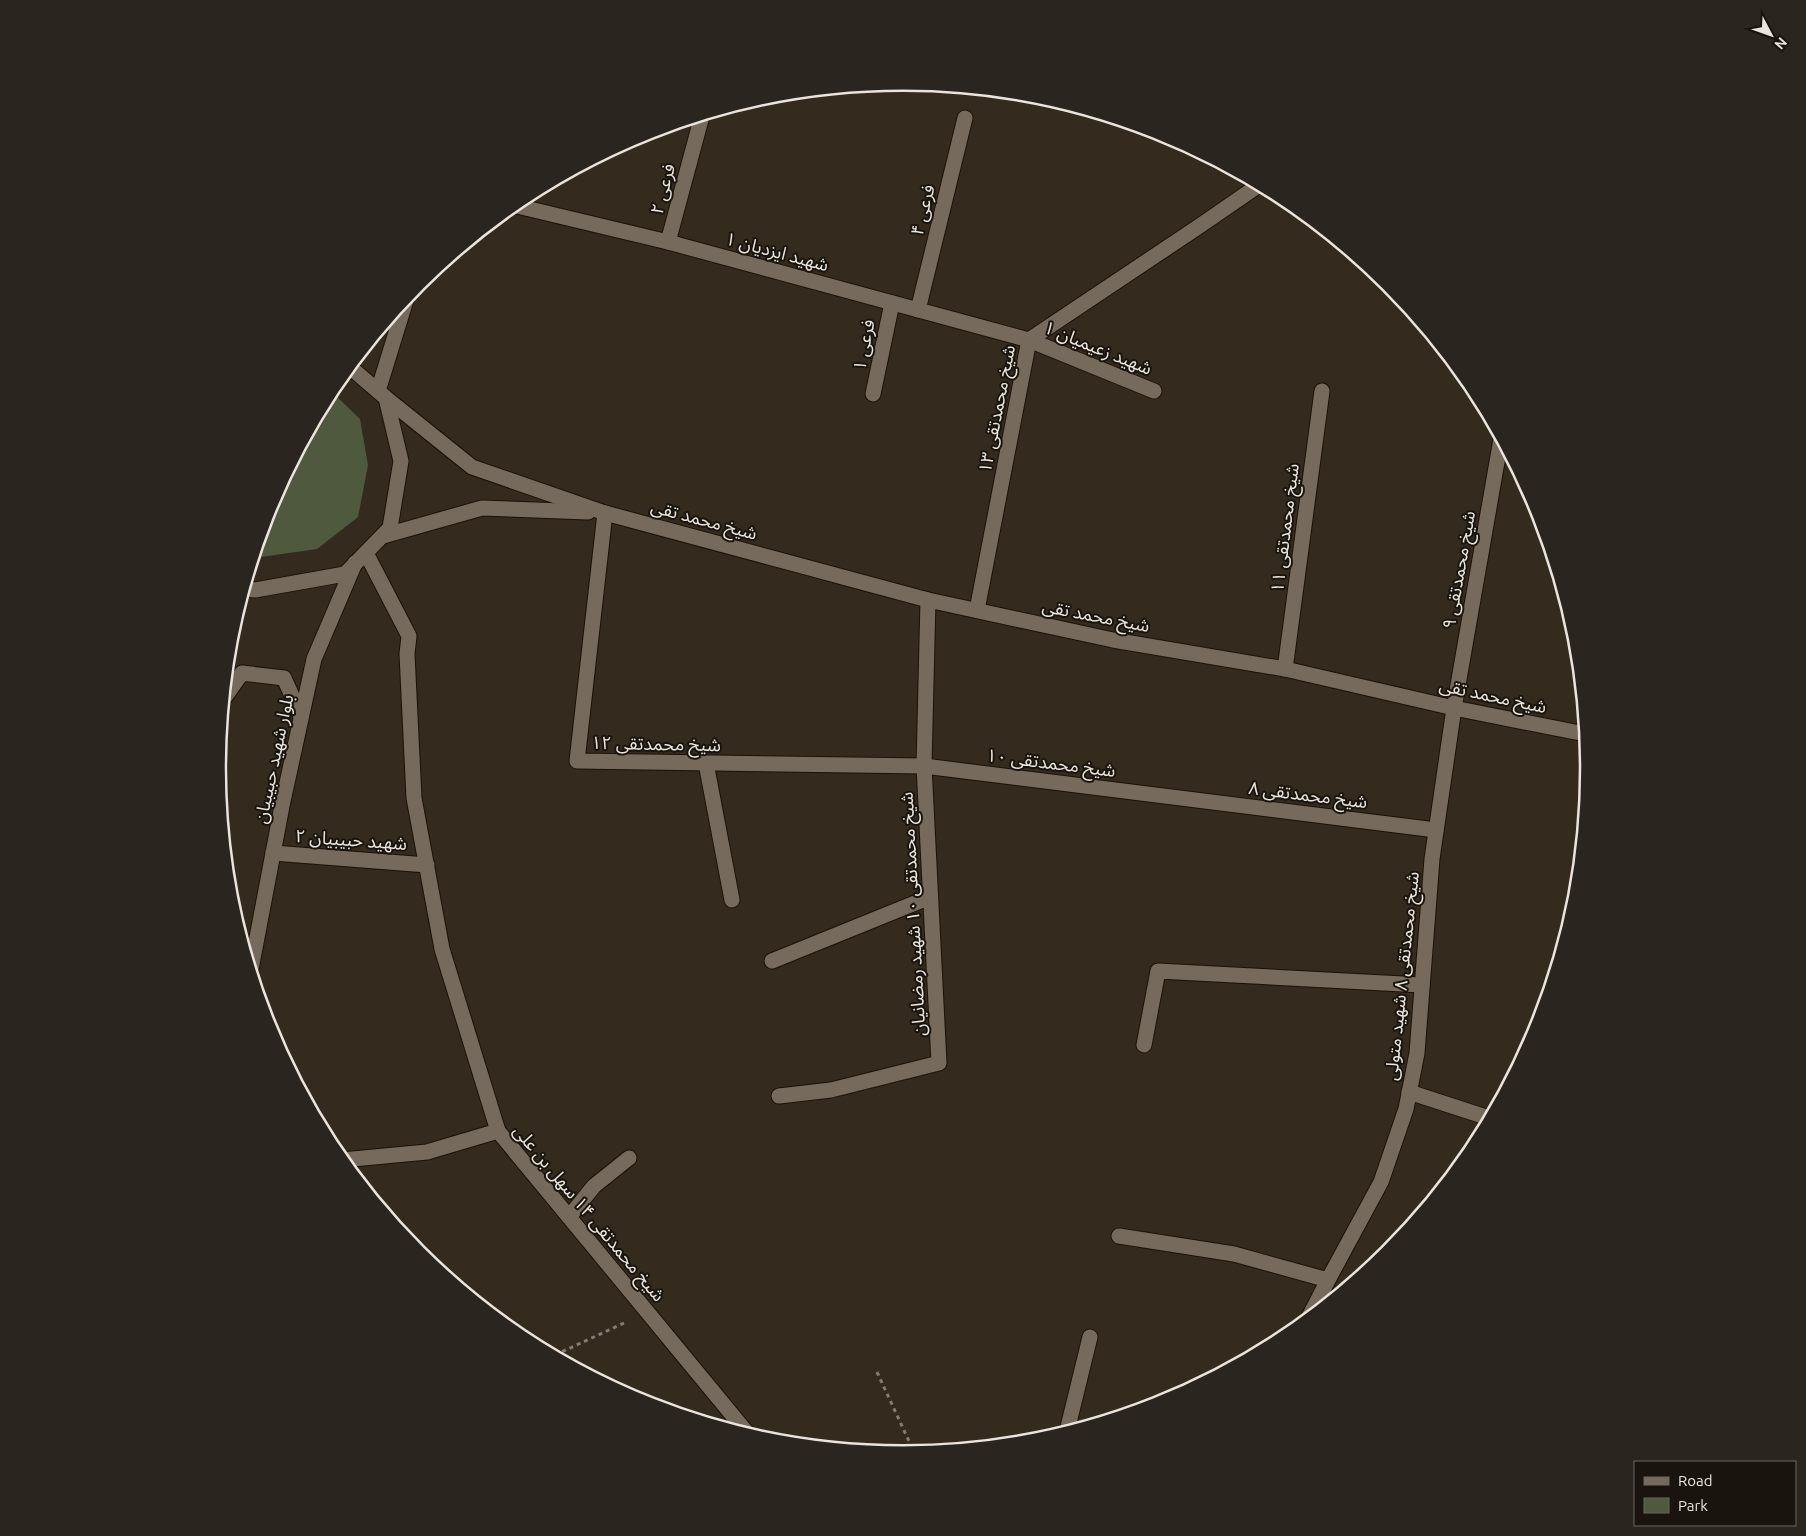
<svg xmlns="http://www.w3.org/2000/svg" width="1806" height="1536" font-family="Ubuntu,'Noto Sans Arabic',sans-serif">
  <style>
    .green { fill: #4e593d }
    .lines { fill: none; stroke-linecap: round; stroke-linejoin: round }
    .minor-casing { stroke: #1c1207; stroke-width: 17 }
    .secondary-casing { stroke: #1c1207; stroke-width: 17 }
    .path { stroke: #847b71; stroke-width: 3; stroke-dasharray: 4 4; stroke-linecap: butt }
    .minor { stroke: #766a5c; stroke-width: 15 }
    .secondary { stroke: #766a5c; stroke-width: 15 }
    .labels { text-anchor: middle; stroke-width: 4; stroke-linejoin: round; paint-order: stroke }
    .street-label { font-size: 18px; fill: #ebe4dc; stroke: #19140e }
    .rim { fill: none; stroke: #ebe4dc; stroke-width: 2.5 }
  </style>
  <rect width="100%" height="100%" fill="#352a1e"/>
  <!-- green -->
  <path class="green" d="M 331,391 L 360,419 L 368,465 L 358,517 L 317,549 L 254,558 L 270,505 Z"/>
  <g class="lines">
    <!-- minor casing -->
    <g class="minor-casing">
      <g id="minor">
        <path d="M 513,205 L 668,242 L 1029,340 L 1154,391"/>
        <path d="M 668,242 L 702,116"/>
        <path d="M 918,310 L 965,118"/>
        <path d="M 378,391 L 407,297"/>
        <path d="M 873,394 L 892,303"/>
        <path d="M 605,513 L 577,761 L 924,766 L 1436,830"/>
        <path d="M 366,553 L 409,636 L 407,654 L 414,798 L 442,949 L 498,1131 L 748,1434"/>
        <path d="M 977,610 L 1029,340 L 1201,225 L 1259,185"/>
        <path d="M 1285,669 L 1322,391"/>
        <path d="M 706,763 L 732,900"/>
        <path d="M 273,853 L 427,865"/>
        <path d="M 772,961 L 930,897"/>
        <path d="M 1144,1045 L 1158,971 L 1422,985"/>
        <path d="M 1409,1092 L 1489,1118"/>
        <path d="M 779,1096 L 831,1090 L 939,1063 L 924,766 L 928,600"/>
        <path d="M 342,1160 L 427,1152 L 498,1131"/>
        <path d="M 569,1217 L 594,1186 L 629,1158"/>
        <path d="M 1119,1236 L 1234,1254 L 1328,1280"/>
        <path d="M 1309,1317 L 1328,1280 L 1381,1182 L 1406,1109 L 1417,1053 L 1432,859 L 1454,708 L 1501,439"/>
        <path d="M 1067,1431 L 1090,1337"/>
      </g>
    </g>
    <!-- secondary casing -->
    <g class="secondary-casing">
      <g id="secondary">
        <path d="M 386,398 L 472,467 L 605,513 L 928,600 L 1113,640 L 1285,669 L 1454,708 L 1585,734"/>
        <path d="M 383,536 L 482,508 L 588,512"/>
        <path d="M 244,589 L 255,590 L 345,574 L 390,528 L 401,461 L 386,398 L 350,367"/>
        <path d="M 225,697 L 242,673 L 284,678 L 301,716"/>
        <path d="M 219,757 L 220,798"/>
        <path d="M 251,969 L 282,806 L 314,659 L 355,563"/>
      </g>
    </g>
    <!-- path -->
    <g class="path">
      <path d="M 555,1355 L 624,1323"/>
      <path d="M 877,1372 L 914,1452"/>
    </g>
    <!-- minor -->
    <use href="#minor" class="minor"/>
    <!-- secondary -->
    <use href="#secondary" class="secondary"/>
  </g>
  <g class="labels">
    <!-- street labels -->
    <g class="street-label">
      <text transform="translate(663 189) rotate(-75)" y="6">فرعی ۲</text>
      <text transform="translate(923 210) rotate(-76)" y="6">فرعی ۴</text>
      <text transform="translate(777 252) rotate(15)" y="6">شهید ایزدیان ۱</text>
      <text transform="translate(864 345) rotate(-79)" y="6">فرعی ۱</text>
      <text transform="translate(1098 348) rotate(22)" y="6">شهید زعیمیان ۱</text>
      <text transform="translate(997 409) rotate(-79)" y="6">شیخ محمدتقی ۱۳</text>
      <text transform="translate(704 520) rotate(15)" y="6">شیخ محمد تقی</text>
      <text transform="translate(1285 528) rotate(-83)" y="6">شیخ محمدتقی ۱۱</text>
      <text transform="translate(1459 570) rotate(-80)" y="6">شیخ محمدتقی ۹</text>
      <text transform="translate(1096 616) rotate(11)" y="6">شیخ محمد تقی</text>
      <text transform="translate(1493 696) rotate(12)" y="6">شیخ محمد تقی</text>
      <text transform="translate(656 744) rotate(1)" y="6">شیخ محمدتقی ۱۲</text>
      <text transform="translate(274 759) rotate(-78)" y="6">بلوار شهید حبیبیان</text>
      <text transform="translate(1051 763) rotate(7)" y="6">شیخ محمدتقی ۱۰</text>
      <text transform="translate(1308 795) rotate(7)" y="6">شیخ محمدتقی ۸</text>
      <text transform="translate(351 840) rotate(4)" y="6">شهید حبیبیان ۲</text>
      <text transform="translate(913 914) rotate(-93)" y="6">شیخ محمدتقی ۱۰ شهید رمضانیان</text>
      <text transform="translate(1402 976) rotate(-84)" y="6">شیخ محمدتقی ۸ شهید متولی</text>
      <text transform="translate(589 1213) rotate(50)" y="6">شیخ محمدتقی ۱۴ سهل بن علی</text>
    </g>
  </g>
  <!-- crop -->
  <path d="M0 0H1806V1536H0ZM226 768a677 677 0 1 1 1354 0a677 677 0 1 1-1354 0Z" fill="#2a251e" fill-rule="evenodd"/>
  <path class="rim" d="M226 768a677 677 0 1 1 1354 0a677 677 0 1 1-1354 0Z"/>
  <!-- legend -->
  <rect x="1634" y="1461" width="162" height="65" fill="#19140e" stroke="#6d6760"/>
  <rect x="1644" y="1477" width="25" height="8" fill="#766a5c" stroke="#6d6760"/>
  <text x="1678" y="1486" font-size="15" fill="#ebe4dc">Road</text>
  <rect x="1644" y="1498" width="25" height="15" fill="#4e593d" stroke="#6d6760"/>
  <text x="1678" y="1511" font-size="15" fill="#ebe4dc">Park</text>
  <!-- north arrow -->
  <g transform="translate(1771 35) rotate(131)" stroke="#19140e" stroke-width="4" paint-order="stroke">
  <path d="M0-4L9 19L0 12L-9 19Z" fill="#ebe4dc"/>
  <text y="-8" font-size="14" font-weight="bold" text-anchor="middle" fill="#ebe4dc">N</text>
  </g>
</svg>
